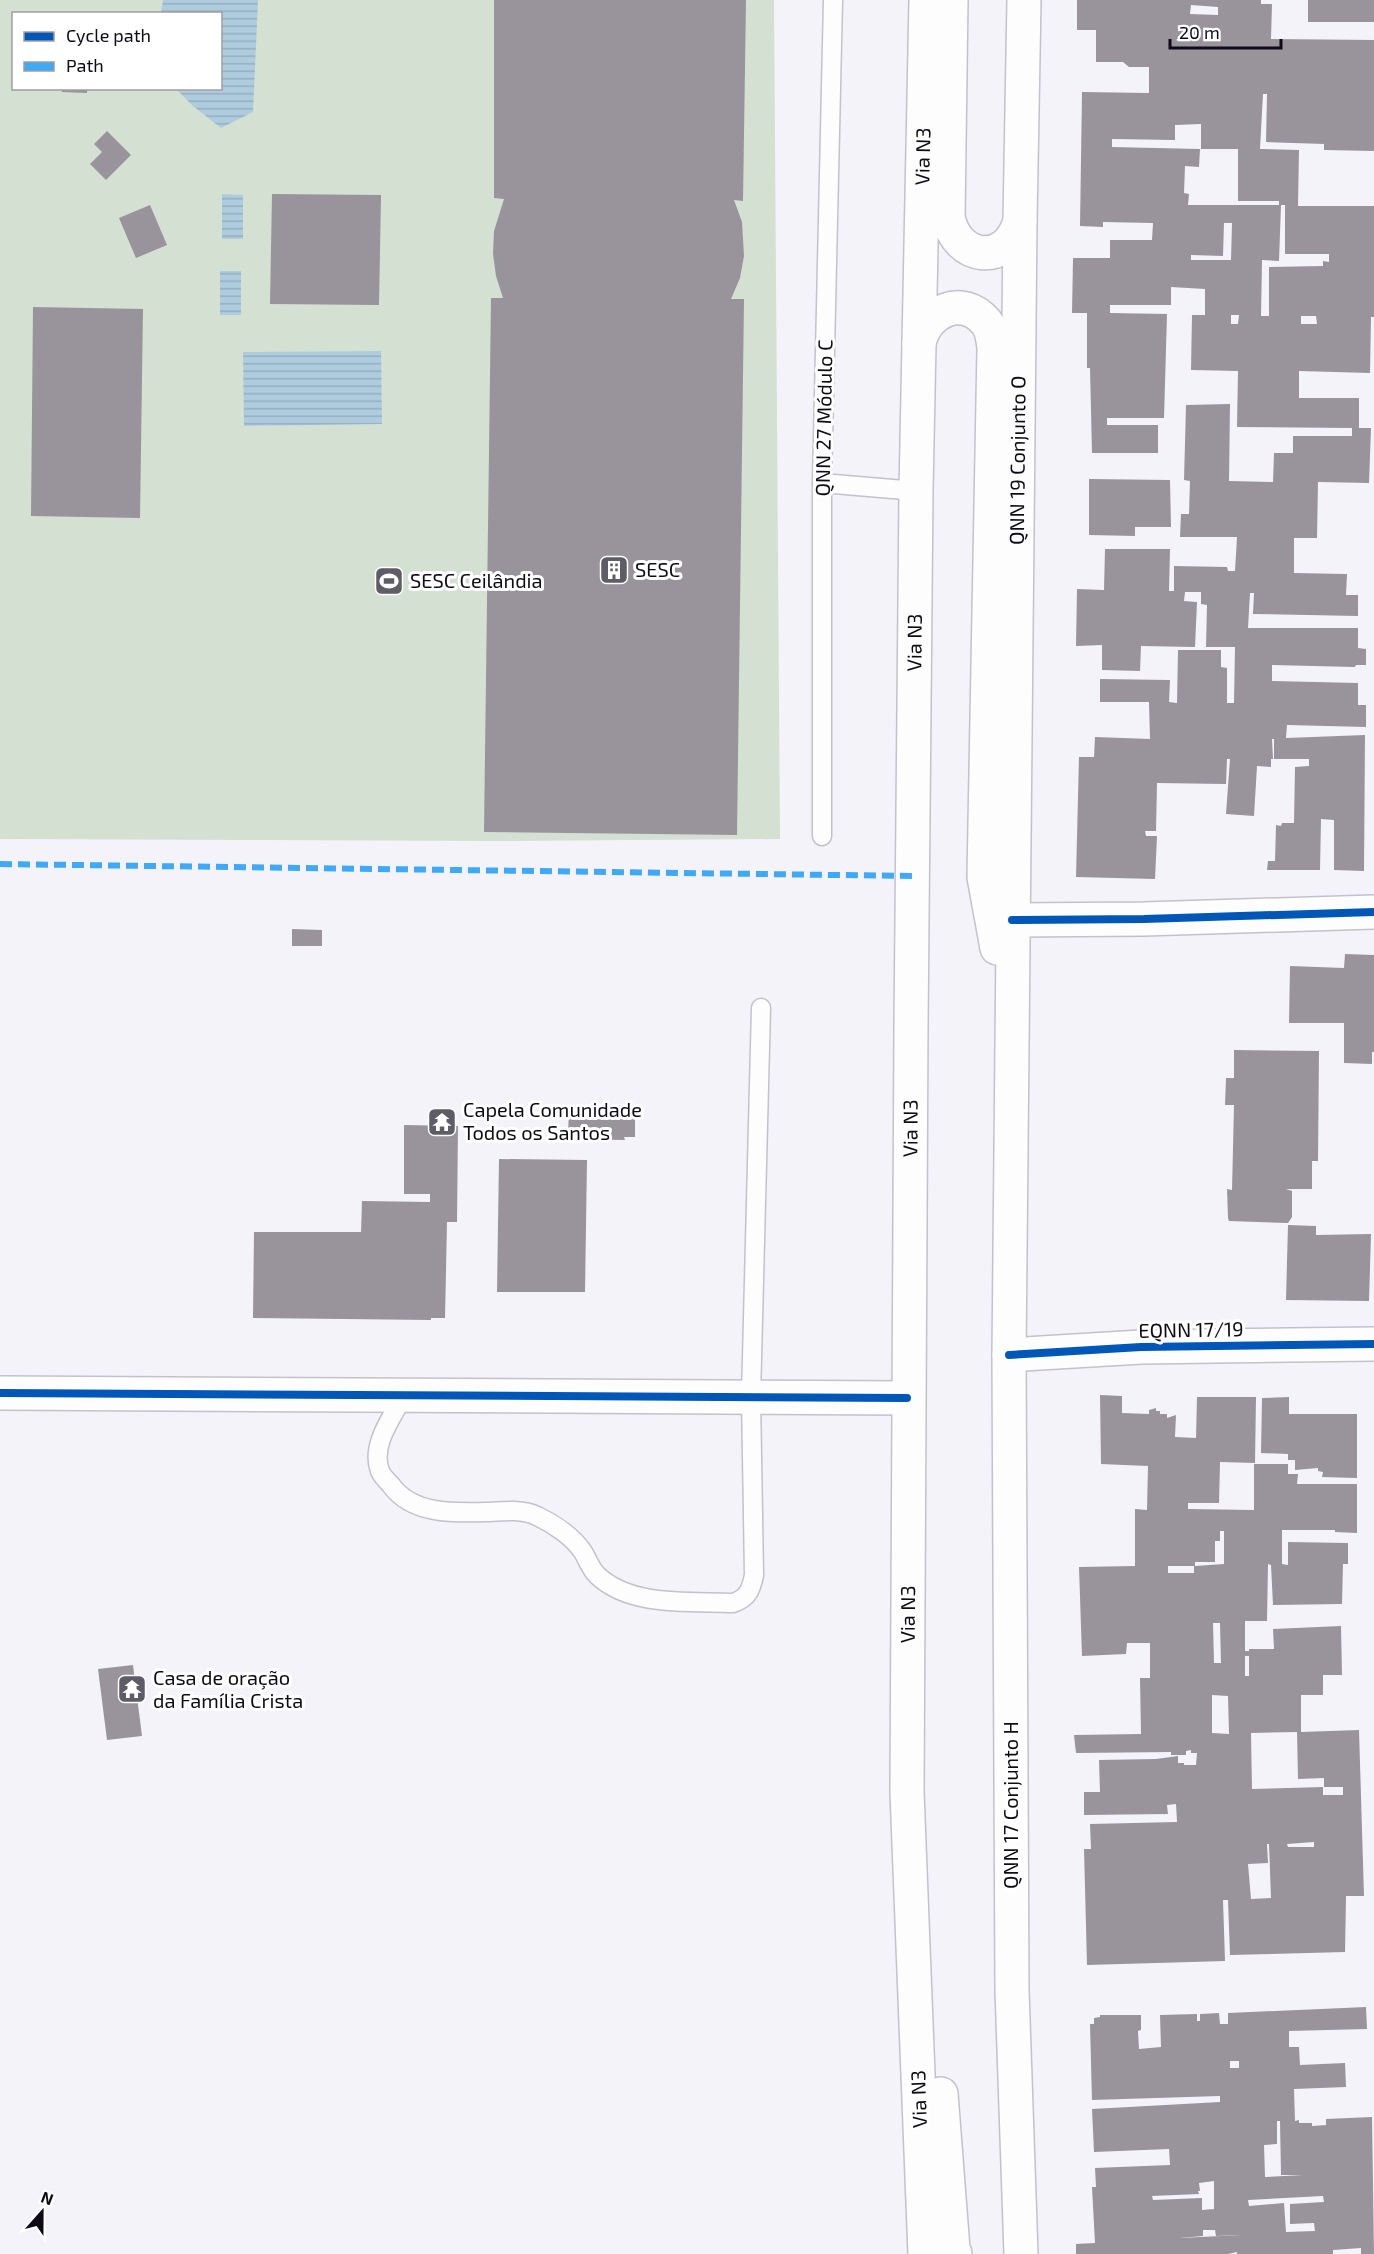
<svg xmlns="http://www.w3.org/2000/svg" width="1374" height="2254" font-family="'Exo 2',sans-serif">
  <style>
    .green { fill: #d3e0d2; fill-rule: evenodd }
    .water { fill: url(#water-rules) }
    .building { fill: #99939c; fill-rule: evenodd }
    .lines { fill: none; stroke-linecap: round; stroke-linejoin: round }
    .service-casing { stroke: #c3c1ca; stroke-width: 21 }
    .minor-casing { stroke: #c3c1ca; stroke-width: 36 }
    .tertiary-casing { stroke: #c3c1ca; stroke-width: 36 }
    .secondary-casing { stroke: #c3c1ca; stroke-width: 36 }
    .service { stroke: #fdfdfe; stroke-width: 18 }
    .minor { stroke: #fdfdfe; stroke-width: 33 }
    .tertiary { stroke: #fdfdfe; stroke-width: 33 }
    .secondary { stroke: #fdfdfe; stroke-width: 33 }
    .quiet { stroke: #3fa9f5; stroke-width: 6; stroke-dasharray: 12 6; stroke-linecap: butt }
    .cycleway-casing { stroke: #fff; stroke-width: 11 }
    .cycleway { stroke: #0057b8; stroke-width: 8 }
    .labels { text-anchor: middle; stroke-width: 6; stroke-linejoin: round; paint-order: stroke }
    .street-label { font-size: 20px; fill: #0e0b16; stroke: #fff }
    .poi-label { font-size: 20px; fill: #0e0b16; stroke: #fff; text-anchor: start }
  </style>
  <defs>
    <pattern id="water-rules" width="6" height="5" patternUnits="userSpaceOnUse" patternTransform="scale(1.5)"><rect width="6" height="5" fill="#afccdf"/><path d="M0 2.5h6" fill="none" stroke="#95aebf"/></pattern>
  </defs>
  <rect width="100%" height="100%" fill="#f4f3fa"/>
  <!-- green -->
  <path class="green" d="M 0,0 L 774,0 L 780,839 L 500,841 L 0,839 ZM 14,14 L 220,14 L 220,88 L 14,88 Z"/>
  <!-- water -->
  <g class="water">
    <path d="M 163,0 L 258,0 L 253,112 L 221,128 L 193,106 L 176,89 L 220,88 L 220,14 L 161,13 Z"/>
    <path d="M 222,194 L 243,195 L 243,239 L 222,239 Z"/>
    <rect x="220" y="271" width="21" height="44"/>
    <path d="M 381,351 L 382,424 L 244,426 L 243,352 Z"/>
  </g>
  <!-- building -->
  <g class="building">
    <path d="M 494,0 L 746,0 L 743,201 L 734,200 L 742,222 L 744,256 L 740,278 L 731,299 L 744,299 L 737,835 L 484,832 L 491,298 L 503,298 L 496,276 L 493,254 L 494,231 L 504,199 L 494,198 Z"/>
    <path d="M 1077,0 L 1261,0 L 1261,4 L 1272,4 L 1271,39 L 1374,40 L 1374,151 L 1324,150 L 1324,144 L 1266,142 L 1267,94 L 1263,94 L 1260,149 L 1299,150 L 1298,206 L 1374,206 L 1374,317 L 1371,317 L 1370,373 L 1299,371 L 1299,398 L 1359,398 L 1359,428 L 1371,428 L 1369,483 L 1318,482 L 1317,538 L 1294,538 L 1294,573 L 1347,574 L 1346,595 L 1358,595 L 1358,616 L 1253,614 L 1254,593 L 1250,593 L 1248,628 L 1358,628 L 1358,648 L 1366,649 L 1366,665 L 1356,665 L 1355,667 L 1272,665 L 1272,681 L 1358,683 L 1358,705 L 1366,705 L 1366,727 L 1287,725 L 1286,738 L 1365,735 L 1364,871 L 1334,870 L 1334,820 L 1321,819 L 1320,870 L 1267,870 L 1268,861 L 1275,861 L 1276,825 L 1281,826 L 1282,823 L 1294,823 L 1295,767 L 1309,766 L 1309,759 L 1274,759 L 1274,739 L 1272,739 L 1273,759 L 1271,759 L 1271,767 L 1257,766 L 1254,816 L 1226,814 L 1230,759 L 1227,759 L 1226,784 L 1157,783 L 1156,831 L 1145,831 L 1146,836 L 1157,836 L 1155,879 L 1076,877 L 1079,757 L 1094,757 L 1095,737 L 1150,739 L 1149,702 L 1100,702 L 1100,679 L 1170,680 L 1169,702 L 1177,703 L 1178,650 L 1221,650 L 1221,667 L 1227,668 L 1227,703 L 1234,703 L 1235,647 L 1206,647 L 1207,605 L 1201,604 L 1201,592 L 1185,592 L 1184,601 L 1197,602 L 1195,647 L 1141,646 L 1140,671 L 1102,670 L 1102,645 L 1076,646 L 1077,589 L 1104,590 L 1105,549 L 1170,549 L 1169,591 L 1174,591 L 1174,566 L 1227,567 L 1228,571 L 1235,571 L 1237,537 L 1180,537 L 1181,514 L 1189,514 L 1190,481 L 1184,480 L 1186,405 L 1230,404 L 1229,481 L 1273,482 L 1274,453 L 1293,453 L 1293,436 L 1352,436 L 1352,428 L 1237,427 L 1238,371 L 1191,370 L 1192,315 L 1205,315 L 1205,289 L 1171,287 L 1171,305 L 1110,305 L 1110,313 L 1167,314 L 1164,418 L 1107,418 L 1107,425 L 1158,425 L 1158,453 L 1092,453 L 1090,368 L 1087,368 L 1087,313 L 1072,313 L 1073,258 L 1110,258 L 1110,240 L 1152,240 L 1153,223 L 1103,222 L 1103,227 L 1080,226 L 1082,92 L 1149,93 L 1149,67 L 1129,67 L 1123,62 L 1096,62 L 1096,30 L 1077,30 ZM 1191,5 L 1218,7 L 1218,15 L 1190,14 ZM 1201,124 L 1201,149 L 1238,149 L 1238,201 L 1279,201 L 1279,205 L 1188,205 L 1189,194 L 1184,193 L 1185,166 L 1199,167 L 1200,149 L 1112,147 L 1112,139 L 1175,140 L 1175,125 ZM 1281,205 L 1285,205 L 1285,254 L 1329,254 L 1329,262 L 1323,261 L 1323,266 L 1269,267 L 1269,316 L 1261,316 L 1262,260 L 1279,261 ZM 1224,223 L 1232,223 L 1231,260 L 1191,260 L 1191,255 L 1223,256 ZM 1231,315 L 1239,315 L 1238,324 L 1231,324 ZM 1301,316 L 1316,316 L 1317,324 L 1301,324 Z"/>
    <rect x="1308" y="0" width="66" height="22"/>
    <path d="M 62,88 L 87,88 L 87,93 L 62,92 Z"/>
    <path d="M 107,131 L 131,155 L 106,180 L 90,164 L 102,152 L 94,144 Z"/>
    <path d="M 272,194 L 381,195 L 379,305 L 270,304 Z"/>
    <path d="M 150,205 L 167,245 L 136,258 L 119,218 Z"/>
    <path d="M 33,307 L 143,309 L 140,518 L 31,516 Z"/>
    <path d="M 1089,479 L 1170,480 L 1171,527 L 1135,527 L 1135,536 L 1089,535 Z"/>
    <path d="M 292,929 L 322,930 L 322,946 L 292,946 Z"/>
    <path d="M 1345,954 L 1374,955 L 1374,1052 L 1372,1052 L 1372,1064 L 1344,1063 L 1344,1023 L 1289,1023 L 1290,966 L 1344,968 Z"/>
    <path d="M 1234,1050 L 1319,1051 L 1318,1161 L 1312,1161 L 1312,1189 L 1286,1189 L 1292,1191 L 1292,1217 L 1288,1223 L 1229,1221 L 1228,1218 L 1227,1189 L 1232,1190 L 1234,1105 L 1225,1105 L 1226,1078 L 1234,1078 Z"/>
    <path d="M 569,1105 L 635,1106 L 635,1137 L 624,1137 L 625,1140 L 568,1139 Z"/>
    <path d="M 404,1125 L 458,1126 L 457,1222 L 447,1222 L 445,1318 L 431,1318 L 431,1320 L 253,1318 L 254,1232 L 361,1232 L 362,1201 L 430,1202 L 430,1194 L 404,1194 Z"/>
    <path d="M 499,1159 L 587,1160 L 585,1292 L 497,1292 Z"/>
    <path d="M 1288,1225 L 1316,1226 L 1316,1235 L 1371,1234 L 1369,1301 L 1286,1300 Z"/>
    <path d="M 1100,1395 L 1122,1396 L 1122,1413 L 1149,1414 L 1149,1410 L 1156,1408 L 1156,1411 L 1160,1411 L 1160,1414 L 1167,1414 L 1167,1418 L 1176,1415 L 1175,1437 L 1196,1438 L 1197,1397 L 1256,1397 L 1255,1463 L 1220,1462 L 1219,1503 L 1188,1503 L 1188,1509 L 1254,1510 L 1254,1464 L 1288,1464 L 1288,1474 L 1298,1474 L 1297,1484 L 1357,1484 L 1357,1533 L 1335,1532 L 1335,1530 L 1282,1530 L 1282,1564 L 1288,1565 L 1288,1542 L 1348,1543 L 1348,1564 L 1343,1564 L 1342,1604 L 1273,1605 L 1271,1565 L 1268,1564 L 1267,1621 L 1245,1621 L 1245,1651 L 1249,1651 L 1249,1649 L 1274,1649 L 1273,1629 L 1341,1626 L 1342,1675 L 1323,1675 L 1323,1695 L 1301,1695 L 1301,1732 L 1359,1730 L 1364,1896 L 1346,1896 L 1345,1952 L 1230,1955 L 1228,1900 L 1223,1900 L 1225,1961 L 1087,1965 L 1084,1849 L 1091,1849 L 1090,1824 L 1177,1822 L 1176,1804 L 1167,1805 L 1168,1814 L 1084,1815 L 1084,1792 L 1100,1792 L 1099,1760 L 1156,1759 L 1178,1756 L 1178,1763 L 1184,1763 L 1184,1765 L 1196,1765 L 1197,1753 L 1191,1753 L 1191,1750 L 1186,1751 L 1186,1755 L 1171,1755 L 1171,1752 L 1076,1753 L 1074,1735 L 1141,1734 L 1140,1678 L 1150,1678 L 1150,1643 L 1127,1643 L 1126,1654 L 1082,1656 L 1079,1567 L 1135,1566 L 1135,1509 L 1147,1510 L 1148,1466 L 1101,1464 ZM 1220,1531 L 1224,1531 L 1224,1564 L 1195,1566 L 1195,1562 L 1215,1562 L 1215,1541 L 1220,1541 ZM 1168,1566 L 1194,1566 L 1194,1573 L 1168,1573 ZM 1213,1623 L 1220,1623 L 1221,1663 L 1214,1663 ZM 1245,1656 L 1249,1656 L 1249,1676 L 1245,1676 ZM 1212,1695 L 1228,1696 L 1229,1734 L 1212,1733 ZM 1297,1732 L 1298,1779 L 1324,1778 L 1324,1787 L 1343,1787 L 1343,1795 L 1323,1795 L 1323,1787 L 1252,1789 L 1251,1733 ZM 1314,1842 L 1314,1847 L 1288,1847 L 1287,1844 ZM 1267,1844 L 1269,1844 L 1271,1898 L 1251,1899 L 1248,1864 L 1268,1863 Z"/>
    <path d="M 1289,1397 L 1289,1414 L 1357,1414 L 1357,1478 L 1322,1477 L 1323,1472 L 1318,1471 L 1318,1468 L 1295,1470 L 1295,1460 L 1288,1460 L 1288,1454 L 1261,1453 L 1262,1398 Z"/>
    <path d="M 133,1665 L 142,1736 L 107,1740 L 98,1669 Z"/>
    <path d="M 1366,2007 L 1367,2029 L 1289,2031 L 1289,2047 L 1299,2047 L 1300,2065 L 1345,2063 L 1346,2087 L 1294,2089 L 1295,2121 L 1299,2120 L 1299,2123 L 1312,2123 L 1312,2126 L 1326,2125 L 1326,2119 L 1372,2117 L 1374,2254 L 1361,2254 L 1361,2248 L 1333,2250 L 1333,2254 L 1237,2254 L 1237,2252 L 1228,2254 L 1076,2254 L 1076,2244 L 1095,2243 L 1092,2187 L 1096,2187 L 1095,2168 L 1170,2165 L 1169,2149 L 1094,2152 L 1092,2109 L 1220,2102 L 1220,2096 L 1092,2100 L 1090,2024 L 1094,2024 L 1094,2018 L 1100,2017 L 1100,2015 L 1141,2015 L 1141,2030 L 1138,2031 L 1139,2049 L 1161,2047 L 1160,2015 L 1197,2014 L 1197,2021 L 1200,2021 L 1200,2014 L 1219,2013 L 1220,2024 L 1228,2024 L 1228,2013 ZM 1230,2061 L 1239,2061 L 1239,2068 L 1230,2068 ZM 1277,2121 L 1280,2121 L 1281,2175 L 1303,2175 L 1265,2177 L 1264,2145 L 1277,2144 ZM 1214,2181 L 1214,2209 L 1202,2210 L 1202,2198 L 1153,2200 L 1152,2196 L 1199,2194 L 1198,2191 L 1200,2191 L 1199,2183 ZM 1323,2196 L 1324,2202 L 1290,2204 L 1290,2224 L 1314,2223 L 1315,2231 L 1286,2232 L 1284,2203 L 1249,2206 L 1248,2200 ZM 1203,2230 L 1215,2230 L 1216,2236 L 1241,2235 L 1180,2238 L 1203,2236 Z"/>
  </g>
  <g class="lines">
    <!-- service casing -->
    <g class="service-casing">
      <g id="service">
        <path d="M 822,483 L 916,491"/>
        <path d="M 822,836 L 822,483 L 833,0"/>
        <path d="M 404,1395 C 393,1416 370,1445 380,1471 C 382,1476 387,1481 391,1485 C 412,1515 455,1513 488,1512 C 504,1511 522,1509 537,1516 C 554,1524 573,1537 583,1552 C 588,1560 591,1570 598,1576 C 631,1607 690,1601 733,1603 C 748,1598 751,1590 754,1575 L 751,1397 L 761,1008"/>
      </g>
    </g>
    <!-- minor casing -->
    <g class="minor-casing">
      <g id="minor">
        <path d="M 1012,920 L 1144,919 L 1374,912"/>
        <path d="M 1009,1355 L 1141,1347 L 1374,1344"/>
      </g>
    </g>
    <!-- tertiary casing -->
    <g class="tertiary-casing">
      <path id="tertiary" d="M 0,1393 L 907,1398"/>
    </g>
    <!-- secondary casing -->
    <g class="secondary-casing">
      <g id="secondary">
        <path d="M 951,0 L 948,217 C 957,261 1007,267 1020,221"/>
        <path d="M 919,343 C 926,311 962,294 986,322 C 992,329 993,339 994,348 L 984,877 L 997,948"/>
        <path d="M 941,2094 L 953,2249 L 955,2254"/>
        <path id="s1" d="M 925,2254 L 907,1792 L 911,1027 L 916,491 L 926,0"/>
        <path id="s2" d="M 1021,2254 L 1012,1990 L 1009,1355 L 1020,221 L 1024,0"/>
      </g>
    </g>
    <!-- service -->
    <use href="#service" class="service"/>
    <!-- minor -->
    <use href="#minor" class="minor"/>
    <!-- tertiary -->
    <use href="#tertiary" class="tertiary"/>
    <!-- secondary -->
    <use href="#secondary" class="secondary"/>
    <!-- quiet -->
    <path class="quiet" d="M 0,864 L 913,876"/>
    <!-- cycleway casing -->
    <g class="cycleway-casing">
      <g id="cycleway">
        <path d="M 1012,920 L 1144,919 L 1374,912"/>
        <path d="M 1009,1355 L 1141,1347 L 1374,1344"/>
        <path d="M 0,1393 L 907,1398"/>
      </g>
    </g>
    <!-- cycleway -->
    <use href="#cycleway" class="cycleway"/>
  </g>
  <!-- icons -->
  <defs>
    <g id="building-square" transform="scale(1.5)"><rect x="-9" y="-9" width="18" height="18" rx="4" fill="#5e5c66" stroke="#fff"/><path d="M-4-6H4V6H1V3H-1V6H-4ZM-2.5-4.3h1.7v1.8h-1.7ZM.8-4.3h1.7v1.8H.8ZM-2.5-1h1.7V.8h-1.7ZM.8-1h1.7V.8H.8Z" fill="#fff"/></g>
    <g id="stadium-square" transform="scale(1.5)"><rect x="-9" y="-9" width="18" height="18" rx="4" fill="#5e5c66" stroke="#fff"/><path d="M0-5a6.5 5 0 1 0 0 10a6.5 5 0 1 0 0-10ZM-3.5-1.8h7v3.6h-7Z" fill="#fff"/></g>
    <g id="temple-square" transform="scale(1.5)"><rect x="-9" y="-9" width="18" height="18" rx="4" fill="#5e5c66" stroke="#fff"/><path d="M0-6L5-2H3V0L6.5 2.5H4V6H1.5V3h-3V6H-4V2.5H-6.5L-3 0V-2H-5Z" fill="#fff"/></g>
  </defs>
  <g fill-rule="evenodd">
    <use href="#building-square" x="614" y="570"/>
    <use href="#stadium-square" x="389" y="581"/>
    <use href="#temple-square" x="442" y="1122"/>
    <use href="#temple-square" x="132" y="1689"/>
  </g>
  <g class="labels">
    <!-- street labels -->
    <g class="street-label">
      <text dy="7" stroke="none"><textPath href="#s1" startOffset="2098">Via N3</textPath></text>
      <text transform="translate(824 418) rotate(-89)" y="7">QNN 27 Módulo C</text>
      <text dy="7" stroke="none"><textPath href="#s2" startOffset="1794">QNN 19 Conjunto O</textPath></text>
      <text dy="7" stroke="none"><textPath href="#s1" startOffset="1612">Via N3</textPath></text>
      <text dy="7" stroke="none"><textPath href="#s1" startOffset="1126">Via N3</textPath></text>
      <text transform="translate(1191 1330) rotate(-1)" y="7">EQNN 17/19</text>
      <text dy="7" stroke="none"><textPath href="#s1" startOffset="640">Via N3</textPath></text>
      <text transform="translate(1011 1805) rotate(-90)" y="7">QNN 17 Conjunto H</text>
      <text transform="translate(919 2099) rotate(-92)" y="7">Via N3</text>
    </g>
    <!-- poi labels -->
    <g class="poi-label">
      <text x="635" y="577">SESC</text>
      <text x="410" y="588">SESC Ceilândia</text>
      <text x="463" y="1117">Capela Comunidade<tspan x="463" dy="23">Todos os Santos</tspan></text>
      <text x="153" y="1685">Casa de oração<tspan x="153" dy="23">da Família Crista</tspan></text>
    </g>
  </g>
  <!-- legend -->
  <rect x="12" y="12" width="210" height="78" fill="#ffffff" stroke="#9f9da2" stroke-width="1.5"/>
  <rect x="24" y="32" width="30" height="9" fill="#0057b8" stroke="#9f9da2" stroke-width="1.5"/>
  <text x="66" y="42" font-size="18" fill="#0e0b16">Cycle path</text>
  <rect x="24" y="62" width="30" height="9" fill="#3fa9f5" stroke="#9f9da2" stroke-width="1.5"/>
  <text x="66" y="72" font-size="18" fill="#0e0b16">Path</text>
  <!-- north arrow -->
  <g transform="translate(42 2212) rotate(21)" stroke="#ffffff" stroke-width="4.5" paint-order="stroke">
  <path d="M0-4.5L10 22L0 15L-10 22Z" fill="#0e0b16"/>
  <text y="-9" font-size="16" font-weight="bold" text-anchor="middle" fill="#0e0b16">N</text>
  </g>
  <!-- scale -->
  <path d="M1170 39v9h111v-9" fill="none" stroke="#0e0b16" stroke-width="3"/>
  <text x="1179" y="39" font-size="18" fill="#0e0b16" stroke="#ffffff" stroke-width="4.5" paint-order="stroke">20 m</text>
</svg>
